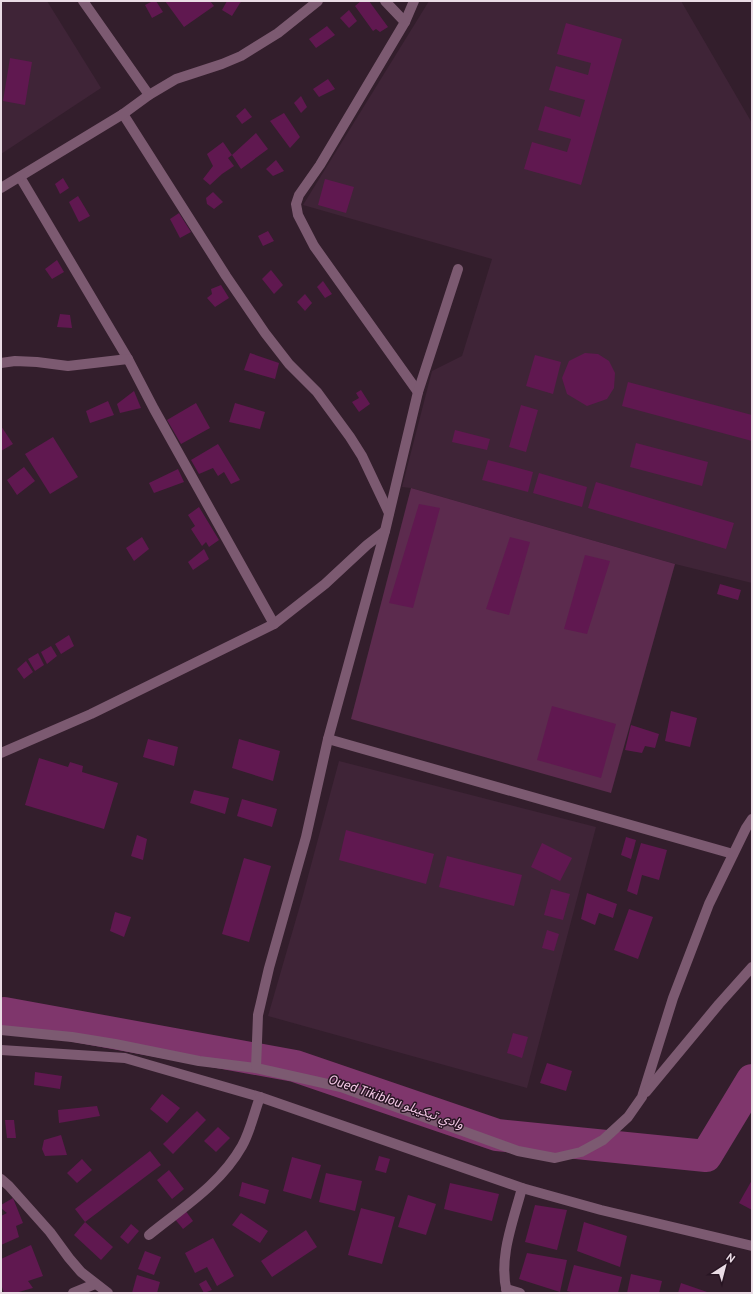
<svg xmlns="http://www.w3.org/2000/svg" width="753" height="1294" font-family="Overpass,'Noto Sans Arabic',sans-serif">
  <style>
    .built { fill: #3f2437 }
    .green { fill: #5c2b4e }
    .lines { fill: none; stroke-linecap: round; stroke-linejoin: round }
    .river { stroke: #7f366c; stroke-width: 32 }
    .building { fill: #601850 }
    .minor { stroke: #7c5a71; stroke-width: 10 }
    .labels { text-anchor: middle; stroke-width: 3; stroke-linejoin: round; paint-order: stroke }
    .water-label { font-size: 13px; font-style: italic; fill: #f3c8e5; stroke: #281523 }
  </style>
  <rect width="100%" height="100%" fill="#331e2c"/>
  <!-- built -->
  <g class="built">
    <path d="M 1,1 L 47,1 L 101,88 L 1,154 Z"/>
    <path d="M 429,1 L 681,1 L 752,123 L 752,583 L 675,564 L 411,488 L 402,487 L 432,371 L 462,356 L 492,259 L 303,205 Z"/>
    <path d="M 339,761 L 596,827 L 527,1088 L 268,1016 L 303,895 Z"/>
  </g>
  <!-- green -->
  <path class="green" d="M 411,488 L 675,564 L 611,793 L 351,719 Z"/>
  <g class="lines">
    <!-- river -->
    <path class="river" d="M 1,1014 L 4,1013 L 295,1066 L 497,1135 L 706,1156 L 752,1080"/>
  </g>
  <!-- building -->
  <g class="building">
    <path d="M 153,1 L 156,1 L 163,12 L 152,18 L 145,5 Z"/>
    <path d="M 165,1 L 210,1 L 214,6 L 184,27 Z"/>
    <path d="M 227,1 L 242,1 L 240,3 L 232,16 L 222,10 Z"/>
    <path d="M 361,1 L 369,1 L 388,27 L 380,32 L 376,29 L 373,31 L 355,6 Z"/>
    <path d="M 349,10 L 357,21 L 349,28 L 340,18 Z"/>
    <path d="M 566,23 L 622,39 L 581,185 L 524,169 L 532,142 L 567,152 L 571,139 L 538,130 L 545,106 L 580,117 L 585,100 L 549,90 L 556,66 L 588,75 L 591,63 L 557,54 Z"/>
    <path d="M 327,26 L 335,35 L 316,48 L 309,39 Z"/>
    <path d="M 10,58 L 32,62 L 25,105 L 3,101 Z"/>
    <path d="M 328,79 L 335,89 L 319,97 L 313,89 Z"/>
    <path d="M 301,96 L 307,107 L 301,113 L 294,103 Z"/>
    <path d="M 245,108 L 252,117 L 242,124 L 236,116 Z"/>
    <path d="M 284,113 L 300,137 L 290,148 L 270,121 Z"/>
    <path d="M 256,133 L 268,149 L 241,169 L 232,155 L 228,158 L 234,166 L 222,174 L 210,185 L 203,179 L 213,166 L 207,154 L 223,142 L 232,155 Z"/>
    <path d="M 276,160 L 284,171 L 273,176 L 266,169 Z"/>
    <path d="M 63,178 L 69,188 L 60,194 L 55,184 Z"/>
    <path d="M 325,179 L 354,187 L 346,213 L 318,205 Z"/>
    <path d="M 213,192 L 223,202 L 214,209 L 207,204 L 206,198 Z"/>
    <path d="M 78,196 L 90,216 L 79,222 L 69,202 Z"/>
    <path d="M 179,213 L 191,232 L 180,238 L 170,219 Z"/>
    <path d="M 268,231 L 274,241 L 263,246 L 258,236 Z"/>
    <path d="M 57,260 L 64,272 L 52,279 L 45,269 Z"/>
    <path d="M 271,270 L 283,285 L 274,294 L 262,279 Z"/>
    <path d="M 323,281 L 332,294 L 325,298 L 317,287 Z"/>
    <path d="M 221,285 L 229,298 L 215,307 L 207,298 L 212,294 L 211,289 Z"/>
    <path d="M 305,294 L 312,303 L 305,311 L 297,302 Z"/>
    <path d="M 60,314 L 70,315 L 72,328 L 57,327 Z"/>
    <path d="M 250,353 L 279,363 L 275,379 L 244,370 Z"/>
    <path d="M 585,353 L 598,354 L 609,361 L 615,373 L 614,388 L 607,399 L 587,406 L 567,394 L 562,378 L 569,361 Z"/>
    <path d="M 535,355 L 561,362 L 553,394 L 526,386 Z"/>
    <path d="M 628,382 L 752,415 L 752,441 L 622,406 Z"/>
    <path d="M 361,390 L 370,404 L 359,412 L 352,402 L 359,398 L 356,393 Z"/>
    <path d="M 134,391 L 141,408 L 120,413 L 117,404 Z"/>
    <path d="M 108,401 L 114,415 L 90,423 L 86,411 Z"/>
    <path d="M 196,403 L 210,428 L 181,444 L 167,420 Z"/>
    <path d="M 235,403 L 265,412 L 260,429 L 229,422 Z"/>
    <path d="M 521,405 L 538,410 L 526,452 L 509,447 Z"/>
    <path d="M 1,426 L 13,444 L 1,451 Z"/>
    <path d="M 455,430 L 490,439 L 487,450 L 452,442 Z"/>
    <path d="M 53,437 L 78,477 L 50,494 L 25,454 Z"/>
    <path d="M 636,443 L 708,462 L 702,486 L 630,467 Z"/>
    <path d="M 218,444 L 240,480 L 231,484 L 224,472 L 218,476 L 213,468 L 199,474 L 191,460 Z"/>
    <path d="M 488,460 L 533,472 L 528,492 L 482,480 Z"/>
    <path d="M 24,467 L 35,481 L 17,495 L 7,480 Z"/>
    <path d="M 178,469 L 184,482 L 154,493 L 149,483 Z"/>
    <path d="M 539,473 L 587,487 L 582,507 L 533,493 Z"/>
    <path d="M 596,482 L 734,523 L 726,549 L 588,508 Z"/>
    <path d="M 419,504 L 440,508 L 413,608 L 389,603 Z"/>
    <path d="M 199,507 L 219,540 L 209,547 L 206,542 L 202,546 L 191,529 L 195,526 L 188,515 Z"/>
    <path d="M 142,537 L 149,549 L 134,561 L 126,548 Z"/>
    <path d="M 510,537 L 530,542 L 509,615 L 486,609 Z"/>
    <path d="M 204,549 L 209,559 L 193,570 L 188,562 Z"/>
    <path d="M 585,555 L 610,561 L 587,634 L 564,629 Z"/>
    <path d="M 720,584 L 741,590 L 738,600 L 717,594 Z"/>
    <path d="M 69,635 L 74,646 L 61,654 L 55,644 Z"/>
    <path d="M 51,646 L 57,656 L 47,664 L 41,652 Z"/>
    <path d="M 38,653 L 44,665 L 35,671 L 28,659 Z"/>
    <path d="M 26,661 L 33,672 L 24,679 L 17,669 Z"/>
    <path d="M 552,706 L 616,724 L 601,778 L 537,760 Z"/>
    <path d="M 671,711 L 697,718 L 690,747 L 665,741 Z"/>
    <path d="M 631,725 L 659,734 L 655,748 L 645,746 L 642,753 L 625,750 Z"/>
    <path d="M 148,739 L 178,747 L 174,766 L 143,757 Z"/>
    <path d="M 239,739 L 280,751 L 273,781 L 232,768 Z"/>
    <path d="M 39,758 L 68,767 L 70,762 L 83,766 L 82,772 L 118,783 L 104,829 L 25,805 Z"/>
    <path d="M 194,790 L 229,798 L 225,814 L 190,803 Z"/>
    <path d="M 242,799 L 277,809 L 272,827 L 237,816 Z"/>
    <path d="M 346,830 L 434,854 L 426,884 L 339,860 Z"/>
    <path d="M 137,835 L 147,839 L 143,860 L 131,856 Z"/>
    <path d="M 626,837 L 636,840 L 631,859 L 621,855 Z"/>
    <path d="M 542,843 L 572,858 L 560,881 L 531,867 Z"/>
    <path d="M 641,843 L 667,850 L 659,880 L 642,875 L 637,895 L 627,891 Z"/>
    <path d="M 447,856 L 522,875 L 514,906 L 439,887 Z"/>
    <path d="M 244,858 L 271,866 L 249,942 L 222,934 Z"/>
    <path d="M 551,889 L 570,894 L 563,920 L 544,915 Z"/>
    <path d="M 587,893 L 617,904 L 613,918 L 599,913 L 595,925 L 581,919 Z"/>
    <path d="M 629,909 L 653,917 L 638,959 L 614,950 Z"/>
    <path d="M 115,912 L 131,917 L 124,937 L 110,931 Z"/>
    <path d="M 547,930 L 559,934 L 554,951 L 542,948 Z"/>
    <path d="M 513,1033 L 528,1037 L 522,1058 L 507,1053 Z"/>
    <path d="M 547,1063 L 572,1071 L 566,1091 L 540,1083 Z"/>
    <path d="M 35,1072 L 62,1076 L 60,1089 L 34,1085 Z"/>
    <path d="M 162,1094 L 180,1108 L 167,1123 L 150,1109 Z"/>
    <path d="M 97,1106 L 100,1116 L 59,1123 L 58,1110 Z"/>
    <path d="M 197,1111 L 206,1120 L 173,1154 L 163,1144 Z"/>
    <path d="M 5,1120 L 14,1120 L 16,1138 L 7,1138 Z"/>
    <path d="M 218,1127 L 230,1138 L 216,1152 L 204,1141 Z"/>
    <path d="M 61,1135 L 67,1155 L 45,1156 L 42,1149 L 44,1140 Z"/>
    <path d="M 150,1151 L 161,1165 L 85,1222 L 75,1209 Z"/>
    <path d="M 379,1156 L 390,1159 L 386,1173 L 375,1170 Z"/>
    <path d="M 292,1157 L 321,1165 L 311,1199 L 283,1191 Z"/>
    <path d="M 82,1159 L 92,1170 L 77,1183 L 67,1173 Z"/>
    <path d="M 169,1170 L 184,1189 L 172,1199 L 157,1180 Z"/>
    <path d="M 326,1173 L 362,1181 L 355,1211 L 319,1202 Z"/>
    <path d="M 752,1180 L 752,1210 L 739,1203 Z"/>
    <path d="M 242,1182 L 269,1190 L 265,1204 L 239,1196 Z"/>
    <path d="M 450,1183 L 499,1194 L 492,1221 L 444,1209 Z"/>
    <path d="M 408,1195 L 436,1204 L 426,1235 L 398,1227 Z"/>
    <path d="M 13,1198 L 23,1223 L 16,1226 L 19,1237 L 1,1245 L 1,1216 L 7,1213 L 1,1208 L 1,1205 Z"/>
    <path d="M 535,1205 L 567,1210 L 557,1250 L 525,1242 Z"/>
    <path d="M 361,1208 L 395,1217 L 382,1264 L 348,1255 Z"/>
    <path d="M 185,1210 L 193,1221 L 183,1229 L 174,1218 Z"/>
    <path d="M 241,1213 L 268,1231 L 260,1243 L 232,1225 Z"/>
    <path d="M 85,1222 L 113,1247 L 101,1260 L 74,1235 Z"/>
    <path d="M 584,1222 L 627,1236 L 620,1267 L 577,1251 Z"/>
    <path d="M 131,1224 L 139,1231 L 128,1244 L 120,1237 Z"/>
    <path d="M 306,1230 L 317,1247 L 272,1277 L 261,1261 Z"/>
    <path d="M 213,1238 L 234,1276 L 217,1286 L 207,1267 L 195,1273 L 185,1253 Z"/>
    <path d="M 31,1245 L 43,1276 L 28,1281 L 33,1288 L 15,1293 L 4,1293 L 1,1284 L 1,1259 Z"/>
    <path d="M 145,1251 L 161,1257 L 154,1275 L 138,1269 Z"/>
    <path d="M 527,1253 L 567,1260 L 560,1292 L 519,1279 Z"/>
    <path d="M 574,1265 L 622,1277 L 618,1293 L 575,1293 L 567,1291 Z"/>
    <path d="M 631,1274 L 662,1281 L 659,1293 L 627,1293 Z"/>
    <path d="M 137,1275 L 160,1282 L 157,1293 L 132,1293 Z"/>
    <path d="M 206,1280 L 212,1290 L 204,1293 L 199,1284 Z"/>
    <path d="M 681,1283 L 710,1293 L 678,1293 Z"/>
  </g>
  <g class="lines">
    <!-- minor -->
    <g class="minor">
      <path d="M 83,1 L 149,95"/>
      <path d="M 385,1 L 405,22"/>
      <path d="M 414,1 L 405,22 L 320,165 L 299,195 L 296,204 L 298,215 L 314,246 L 418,392"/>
      <path d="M 123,114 L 226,276 L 265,333 L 289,364 L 317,392 L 350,437 L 362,456 L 389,513"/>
      <path d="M 20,177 L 128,359 L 154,409 L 274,624"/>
      <path d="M 1,188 L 123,114 L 149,95 L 176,79 L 222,64 L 241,56 L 278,33 L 318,1"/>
      <path d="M 1,363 L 15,361 L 37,362 L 68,366 L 128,359"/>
      <path d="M 328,739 L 733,854"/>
      <path d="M 1,753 L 91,714 L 274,624 L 325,584 L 367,545 L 385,531"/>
      <path d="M 1,1030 L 72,1037 L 115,1044 L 199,1061 L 256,1068 L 341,1087 L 518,1151 L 555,1158 L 581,1152 L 603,1140 L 628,1117 L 642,1097 L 673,998 L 709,904 L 746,828 L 752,819"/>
      <path d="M 1,1050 L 125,1058 L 260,1097 L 522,1188 L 601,1210 L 752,1246"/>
      <path d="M 256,1068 L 258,1015 L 269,968 L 306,837 L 328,739 L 385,531 L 418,392 L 458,269"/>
      <path d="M 646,1092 L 719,1004 L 752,967"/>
      <path d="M 1,1179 L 9,1186 L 50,1232 L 69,1258 L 81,1272 L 108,1293"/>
      <path d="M 149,1235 C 182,1208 220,1185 242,1146 C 250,1132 254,1113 260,1097"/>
      <path d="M 506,1289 L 520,1293"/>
      <path d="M 73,1293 L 95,1284"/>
      <path d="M 507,1293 C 498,1258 513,1222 522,1188"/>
    </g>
  </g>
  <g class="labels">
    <!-- water labels -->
    <g class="water-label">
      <text transform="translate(396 1101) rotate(19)" y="5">Oued Tikiblou وادي تيكيبلو</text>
    </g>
  </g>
  <!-- border -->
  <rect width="753" height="1294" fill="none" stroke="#eadce5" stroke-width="4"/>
  <!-- north arrow -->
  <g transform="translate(725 1266) rotate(36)" stroke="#281523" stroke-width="3" paint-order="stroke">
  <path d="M0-3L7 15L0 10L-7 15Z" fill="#eadce5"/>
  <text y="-6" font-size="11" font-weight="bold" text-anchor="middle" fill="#eadce5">N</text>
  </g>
</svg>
